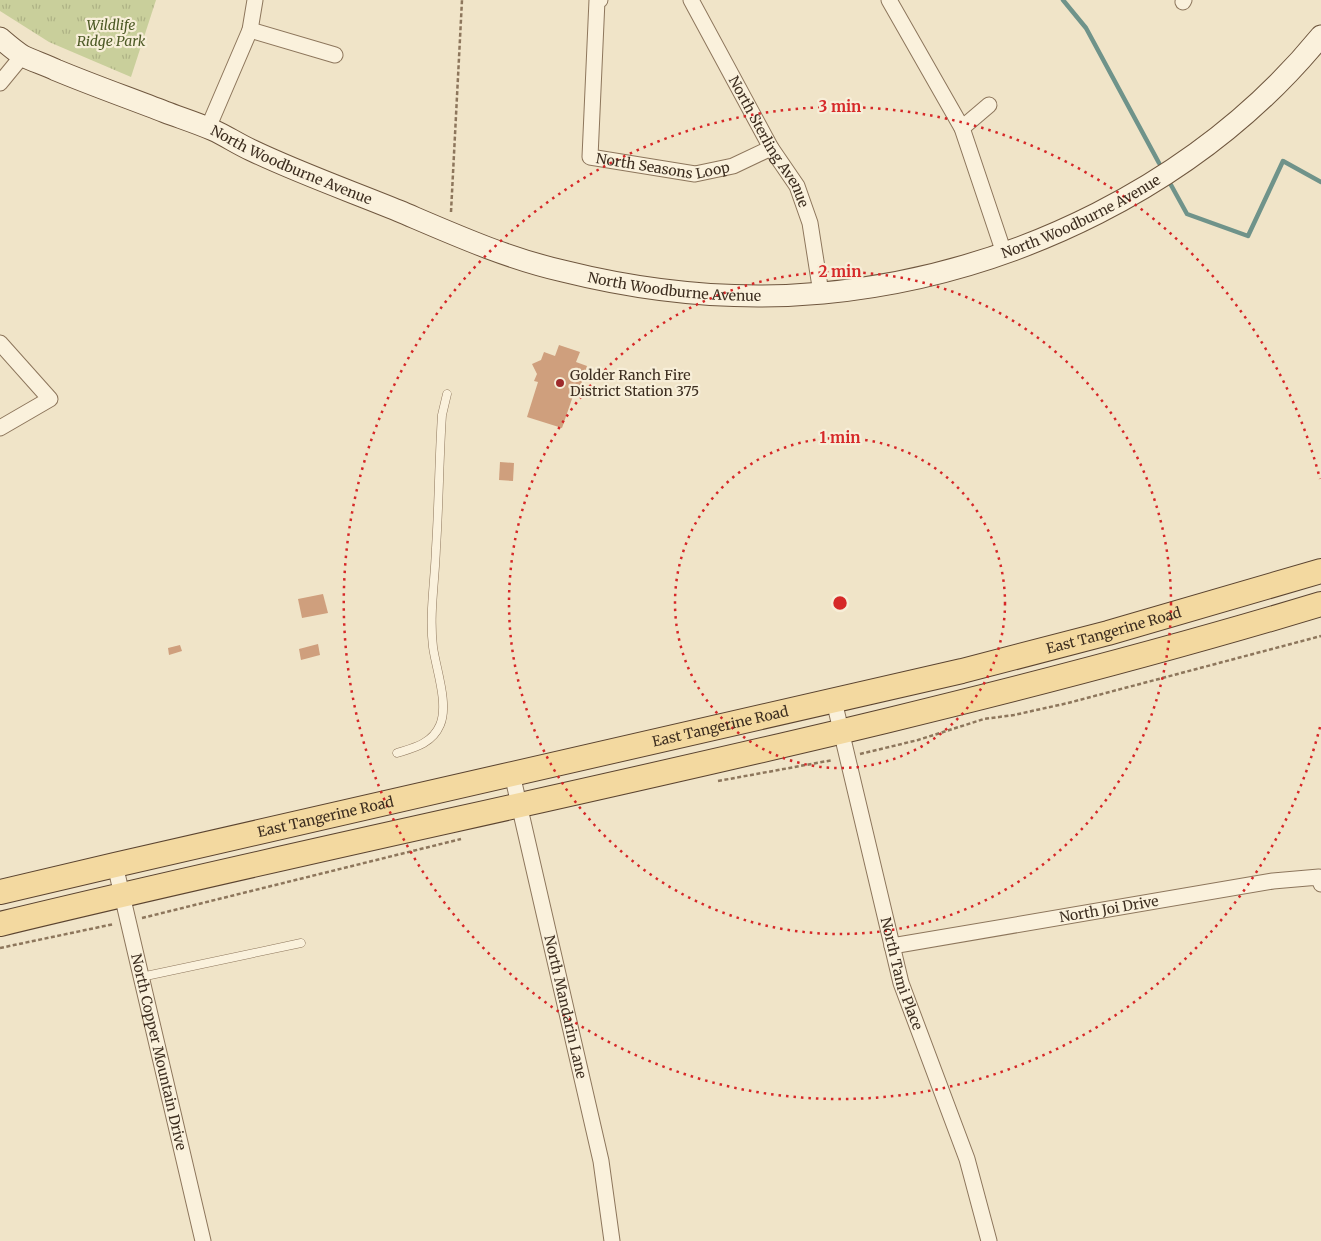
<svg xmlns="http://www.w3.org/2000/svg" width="1321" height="1241" font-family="Merriweather,serif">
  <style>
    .grass { fill: url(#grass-tufts) }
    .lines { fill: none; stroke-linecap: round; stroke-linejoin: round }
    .stream { stroke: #6f938a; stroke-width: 4.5 }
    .building { fill: #cf9f7d }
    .lane-casing { stroke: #8d765c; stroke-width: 9 }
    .street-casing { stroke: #8d765c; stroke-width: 17 }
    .secondary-casing { stroke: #6f573f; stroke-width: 23 }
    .primary-casing { stroke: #5b4430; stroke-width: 26 }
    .path { stroke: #8d765c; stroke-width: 2.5; stroke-dasharray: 4 2.5; stroke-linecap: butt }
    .lane { stroke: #faf1dc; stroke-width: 8 }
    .street { stroke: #faf1dc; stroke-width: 15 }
    .secondary { stroke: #faf1dc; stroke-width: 21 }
    .primary { stroke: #f3d9a0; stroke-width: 24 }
    .ring { fill: none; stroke: #d62828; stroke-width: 2.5; stroke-dasharray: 2.5 5 }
    .poi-dot { fill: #9e2a2b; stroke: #f7eed8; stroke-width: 2 }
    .labels { text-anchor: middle; stroke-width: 4.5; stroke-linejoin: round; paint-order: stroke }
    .park-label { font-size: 14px; font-style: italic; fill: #4d5a26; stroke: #f7eed8 }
    .street-label { font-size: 14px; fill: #3d2e20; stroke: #f7eed8 }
    .poi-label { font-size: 14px; fill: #3d2e20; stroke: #f7eed8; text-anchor: start }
    .centre { fill: #d62828; stroke: #f7eed8; stroke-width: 2.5 }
    .ring-label { font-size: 15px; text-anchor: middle; font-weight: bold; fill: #d62828; stroke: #f7eed8; stroke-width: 4.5; stroke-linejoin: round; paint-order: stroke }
  </style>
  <defs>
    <pattern id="grass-tufts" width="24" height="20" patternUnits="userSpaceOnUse" patternTransform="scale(1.25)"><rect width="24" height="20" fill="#c9cf9b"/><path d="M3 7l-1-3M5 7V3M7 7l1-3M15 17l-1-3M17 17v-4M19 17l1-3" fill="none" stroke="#aeb285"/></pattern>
  </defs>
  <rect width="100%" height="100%" fill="#f0e4c8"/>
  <!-- grass -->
  <path class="grass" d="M 0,0 L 156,0 L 131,77 L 49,42 L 0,11 Z"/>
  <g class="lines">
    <!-- stream -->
    <g class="stream">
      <path d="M 1063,0 L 1086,28 L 1159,163"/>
      <path d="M 1171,185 L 1187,214 L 1248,236 L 1283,161 L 1321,182"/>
    </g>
  </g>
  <!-- building -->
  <g class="building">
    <path d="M 559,345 L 580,352 L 576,362 L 587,366 L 578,394 L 574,393 L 562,428 L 527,417 L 538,382 L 534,381 L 537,374 L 532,364 L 541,360 L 544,352 L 555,356 Z"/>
    <path d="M 500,462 L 514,463 L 513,481 L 499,480 Z"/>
    <path d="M 323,594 L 328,613 L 302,618 L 298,599 Z"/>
    <path d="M 318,644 L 320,655 L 301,660 L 299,649 Z"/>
    <path d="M 180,645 L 182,651 L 169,655 L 168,648 Z"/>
  </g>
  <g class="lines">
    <!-- lane casing -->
    <g class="lane-casing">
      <g id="lane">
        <path d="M 397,753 C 413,748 432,744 440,725 C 449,704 436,669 433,647 C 429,614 435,581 436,548 C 439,503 439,459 442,415 L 447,394"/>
        <path d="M 141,977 L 301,943"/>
      </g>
    </g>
    <!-- street casing -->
    <g class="street-casing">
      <g id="street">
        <path id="s1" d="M 600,0 L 597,0 L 590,157 L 695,174 L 733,166 L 771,148"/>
        <path id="s2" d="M 691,0 L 771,148 L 797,186 L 810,223 L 821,293"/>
        <path d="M 889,0 L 962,128 L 1004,253"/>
        <path d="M 1183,2 L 1184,0"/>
        <path d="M 250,30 L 335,55"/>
        <path d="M 0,83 L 23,55"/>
        <path d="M 208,128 L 250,30 L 255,0"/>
        <path d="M 962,128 L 989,105"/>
        <path d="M 0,343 L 50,399 L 0,428"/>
        <path id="s3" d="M 834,701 L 901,983 L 967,1159 L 989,1241"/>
        <path id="s4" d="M 512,774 L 601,1161 L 612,1241"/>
        <path id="s5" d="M 115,865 L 203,1241"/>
        <path id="s6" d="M 892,946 L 1273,881 L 1319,877 L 1321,884"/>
      </g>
    </g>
    <!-- secondary casing -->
    <g class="secondary-casing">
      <g id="secondary">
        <path id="s7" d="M 0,38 C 7,44 15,51 23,56 C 33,61 46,65 56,70 C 92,85 129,98 165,112 C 181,118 197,123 213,130 C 226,136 238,144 251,150 C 299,173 350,191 399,211 C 453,234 506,258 563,271 C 647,292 736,301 823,293 C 1012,275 1200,184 1321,36"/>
      </g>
    </g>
    <!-- primary casing -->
    <g class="primary-casing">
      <g id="primary">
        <path id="s8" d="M 0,892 L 115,865 L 962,671 L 1108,633 L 1321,571"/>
        <path d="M 0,924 C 440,817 887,735 1321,604"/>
      </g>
    </g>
    <!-- path -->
    <g class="path">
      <path d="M 451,212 L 462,0"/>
      <path d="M 860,754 L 918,740 L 984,719 L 1014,715 L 1068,703 L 1321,636"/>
      <path d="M 718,781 L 833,760"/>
      <path d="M 142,918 L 461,839"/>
      <path d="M 0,948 L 114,924"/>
    </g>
    <!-- lane -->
    <use href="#lane" class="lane"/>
    <!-- street -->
    <use href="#street" class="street"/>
    <!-- secondary -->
    <use href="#secondary" class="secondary"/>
    <!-- primary -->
    <use href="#primary" class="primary"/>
  </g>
  <!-- distance rings -->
  <g class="ring">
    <circle cx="840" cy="603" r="165"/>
    <circle cx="840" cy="603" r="331"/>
    <path d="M1320 727A496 496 0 1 1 1320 479"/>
  </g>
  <!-- markers -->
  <circle class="poi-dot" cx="560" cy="383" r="5"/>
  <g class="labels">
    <!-- park labels -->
    <g class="park-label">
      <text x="111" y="30">Wildlife<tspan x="111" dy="16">Ridge Park</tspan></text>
    </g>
    <!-- street labels -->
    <g class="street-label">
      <text dy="5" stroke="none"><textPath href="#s2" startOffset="162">North Sterling Avenue</textPath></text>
      <text dy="5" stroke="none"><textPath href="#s1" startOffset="234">North Seasons Loop</textPath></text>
      <text dy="5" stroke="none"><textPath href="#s7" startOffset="319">North Woodburne Avenue</textPath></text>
      <text dy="5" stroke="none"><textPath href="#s7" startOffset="1144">North Woodburne Avenue</textPath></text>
      <text dy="5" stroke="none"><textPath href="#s7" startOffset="724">North Woodburne Avenue</textPath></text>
      <text dy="5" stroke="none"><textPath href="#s8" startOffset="1144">East Tangerine Road</textPath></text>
      <text dy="5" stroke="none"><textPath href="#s8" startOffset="739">East Tangerine Road</textPath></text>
      <text dy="5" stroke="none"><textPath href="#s8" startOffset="334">East Tangerine Road</textPath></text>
      <text dy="5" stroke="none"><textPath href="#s6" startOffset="220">North Joi Drive</textPath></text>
      <text dy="5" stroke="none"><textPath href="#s3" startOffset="281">North Tami Place</textPath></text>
      <text dy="5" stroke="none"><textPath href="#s4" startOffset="239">North Mandarin Lane</textPath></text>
      <text dy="5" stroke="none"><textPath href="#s5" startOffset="192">North Copper Mountain Drive</textPath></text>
    </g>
    <!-- poi labels -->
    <g class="poi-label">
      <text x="570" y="380">Golder Ranch Fire<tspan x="570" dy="16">District Station 375</tspan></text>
    </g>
  </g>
  <circle cx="840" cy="603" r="8" class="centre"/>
  <g class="ring-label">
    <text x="840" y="112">3 min</text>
    <text x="840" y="277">2 min</text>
    <text x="840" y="443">1 min</text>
  </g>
</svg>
